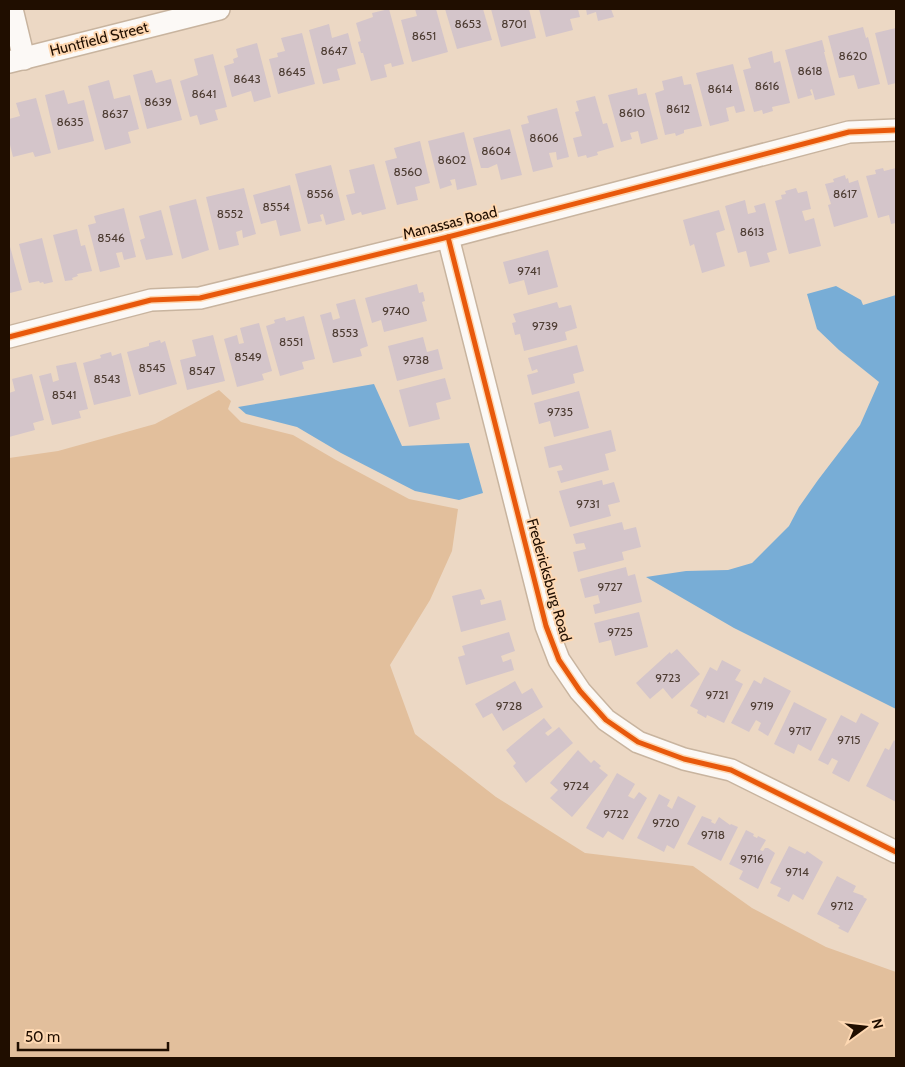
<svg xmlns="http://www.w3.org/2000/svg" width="905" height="1067" font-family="Cabin,sans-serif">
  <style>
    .green { fill: #e2bf9c }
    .water { fill: #78add6 }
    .building { fill: #d4c5ca }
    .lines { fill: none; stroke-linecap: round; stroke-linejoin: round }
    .minor-casing { stroke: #c8b49f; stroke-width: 24 }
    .minor { stroke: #fcf9f6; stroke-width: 21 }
    .cycleway-casing { stroke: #fed8b2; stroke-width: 8 }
    .cycleway { stroke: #e8590c; stroke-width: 5 }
    .labels { text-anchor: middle; stroke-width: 4; stroke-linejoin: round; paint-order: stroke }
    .number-label { font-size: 12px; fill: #4d3c32 }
    .street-label { font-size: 15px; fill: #200e00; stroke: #fed8b2 }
  </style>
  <rect width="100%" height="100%" fill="#ecd8c4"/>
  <!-- green -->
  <path class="green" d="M 219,390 L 231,401 L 228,409 L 241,422 L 293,435 L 336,460 L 409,499 L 458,509 L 452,551 L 430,600 L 390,665 L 415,734 L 496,797 L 585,853 L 693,866 L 752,908 L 826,947 L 896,972 L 896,1058 L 9,1058 L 9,458 L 58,451 L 155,424 Z"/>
  <!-- water -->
  <g class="water">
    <path d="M 836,286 L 861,300 L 863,305 L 896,295 L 896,709 L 734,628 L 646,577 L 686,571 L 728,570 L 752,563 L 789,526 L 799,507 L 818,480 L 860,425 L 879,382 L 839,350 L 817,329 L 807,294 Z"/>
    <path d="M 374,384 L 402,446 L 469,443 L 483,493 L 459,500 L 415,491 L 341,453 L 297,427 L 246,414 L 238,407 Z"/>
  </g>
  <!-- building -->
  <g class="building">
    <path d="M 389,9 L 404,64 L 392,67 L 391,63 L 384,65 L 387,77 L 371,81 L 363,53 L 361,53 L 358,42 L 361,41 L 356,23 L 373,17 L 372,13 Z"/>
    <path d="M 415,9 L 436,9 L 448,52 L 412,62 L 401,20 L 417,16 Z"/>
    <path d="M 445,9 L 483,9 L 492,40 L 457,49 Z"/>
    <path d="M 491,9 L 529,9 L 536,38 L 501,47 Z"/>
    <path d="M 539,9 L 578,9 L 580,17 L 570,19 L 573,30 L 546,37 Z"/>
    <path d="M 586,9 L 611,9 L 614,17 L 598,21 L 596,12 L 587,15 Z"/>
    <path d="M 329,24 L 332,38 L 348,33 L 356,64 L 337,69 L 340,80 L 323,84 L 309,30 Z"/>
    <path d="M 863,27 L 866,38 L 868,37 L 880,84 L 858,89 L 854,75 L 839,78 L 828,36 Z"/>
    <path d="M 896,28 L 896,83 L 888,85 L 875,33 Z"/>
    <path d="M 302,33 L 315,84 L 278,94 L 269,59 L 278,57 L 277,53 L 285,51 L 281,38 Z"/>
    <path d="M 822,40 L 825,52 L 824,52 L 835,95 L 815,100 L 812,89 L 810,90 L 812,95 L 798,99 L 785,50 Z"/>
    <path d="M 257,43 L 271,97 L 254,102 L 251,91 L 232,97 L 224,66 L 234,63 L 233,59 L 238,57 L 236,49 Z"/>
    <path d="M 772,51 L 774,63 L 780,61 L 790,103 L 772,107 L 773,111 L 763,114 L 762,110 L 754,112 L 743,70 L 751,68 L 748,58 Z"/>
    <path d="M 213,54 L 227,107 L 215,110 L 218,120 L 200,125 L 197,115 L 190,117 L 180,81 L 198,75 L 194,59 Z"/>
    <path d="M 733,64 L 745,111 L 736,113 L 734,106 L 726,108 L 729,121 L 710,126 L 696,73 Z"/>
    <path d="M 152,70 L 156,83 L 171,79 L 182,120 L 147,129 L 133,75 Z"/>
    <path d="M 682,76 L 684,85 L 691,84 L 702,126 L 684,130 L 684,133 L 676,136 L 675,133 L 665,135 L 655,93 L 664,90 L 662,81 Z"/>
    <path d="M 109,80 L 114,99 L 130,95 L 139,129 L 128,132 L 131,143 L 105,150 L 88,86 Z"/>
    <path d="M 637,88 L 638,95 L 646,93 L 658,139 L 641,144 L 638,131 L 630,133 L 632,139 L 621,142 L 608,95 Z"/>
    <path d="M 64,90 L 68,104 L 84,100 L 94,141 L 58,150 L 45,95 Z"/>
    <path d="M 595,96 L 603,124 L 607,123 L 614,147 L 597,152 L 598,155 L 587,158 L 586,155 L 578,157 L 573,138 L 582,136 L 575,112 L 579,111 L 576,101 Z"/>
    <path d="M 36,98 L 51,153 L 35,157 L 33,152 L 13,157 L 9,141 L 9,119 L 20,116 L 16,103 Z"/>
    <path d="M 557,108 L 569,157 L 557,160 L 556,152 L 549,153 L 553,167 L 533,172 L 521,125 L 529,123 L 527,116 Z"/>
    <path d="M 510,129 L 522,175 L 501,180 L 497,164 L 488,168 L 481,168 L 473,138 Z"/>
    <path d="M 464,132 L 477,185 L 457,190 L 455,179 L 450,180 L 452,185 L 440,189 L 428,141 Z"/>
    <path d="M 420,141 L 430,183 L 415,187 L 418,200 L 397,205 L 385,161 L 397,158 L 394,148 Z"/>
    <path d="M 374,164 L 386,209 L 362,215 L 361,212 L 352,215 L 346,195 L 355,193 L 349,170 Z"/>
    <path d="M 331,165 L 345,220 L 326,225 L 323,214 L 320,215 L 322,221 L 308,224 L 295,174 Z"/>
    <path d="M 883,168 L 884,171 L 896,168 L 896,223 L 891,224 L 889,215 L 878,218 L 866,176 L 876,174 L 875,170 Z"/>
    <path d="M 845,175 L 846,179 L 848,178 L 849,183 L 858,180 L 868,217 L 834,227 L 828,205 L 831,204 L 825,184 L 834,182 L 833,179 Z"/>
    <path d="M 290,185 L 301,231 L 280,236 L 276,220 L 261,224 L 253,195 Z"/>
    <path d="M 244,188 L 256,234 L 243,238 L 242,230 L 236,232 L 239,245 L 219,250 L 206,197 Z"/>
    <path d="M 796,188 L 798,193 L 807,191 L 811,209 L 802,211 L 805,221 L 814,218 L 821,246 L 789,254 L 775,201 L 782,199 L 781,195 L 786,194 L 785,191 Z"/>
    <path d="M 196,199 L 209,250 L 182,259 L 169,206 Z"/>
    <path d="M 745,200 L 748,214 L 756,212 L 754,206 L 765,203 L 777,250 L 767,253 L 770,262 L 750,267 L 746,251 L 738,253 L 725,206 Z"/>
    <path d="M 124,208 L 136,257 L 124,260 L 122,252 L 116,253 L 120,267 L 100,272 L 88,225 L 96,223 L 94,216 Z"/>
    <path d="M 161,210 L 173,255 L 146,260 L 140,240 L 145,238 L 139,216 Z"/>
    <path d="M 719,210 L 725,230 L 716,233 L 725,266 L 702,273 L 694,244 L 690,246 L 683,220 Z"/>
    <path d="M 77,229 L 81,246 L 85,245 L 92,271 L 77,274 L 78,276 L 72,278 L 73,280 L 65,281 L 53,235 Z"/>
    <path d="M 42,238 L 53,282 L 44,284 L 43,282 L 40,283 L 39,281 L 29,283 L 19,244 Z"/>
    <path d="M 9,243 L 22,290 L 10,293 L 9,292 Z"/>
    <path d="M 548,250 L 558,287 L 528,295 L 524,280 L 509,284 L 503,262 Z"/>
    <path d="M 417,284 L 419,293 L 423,292 L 425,301 L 422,302 L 427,321 L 384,332 L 381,320 L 372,323 L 365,298 Z"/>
    <path d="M 355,299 L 368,346 L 360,349 L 362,356 L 333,363 L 320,315 L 331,312 L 333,320 L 340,318 L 336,304 Z"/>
    <path d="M 557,302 L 559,308 L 571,305 L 577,328 L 565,332 L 567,340 L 524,351 L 520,334 L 515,335 L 512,323 L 516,322 L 513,314 Z"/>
    <path d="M 304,316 L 315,359 L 302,362 L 304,369 L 280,376 L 266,326 L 275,323 L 274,320 L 285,317 L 286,321 Z"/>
    <path d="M 259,323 L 272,371 L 262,374 L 264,380 L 237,387 L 224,339 L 237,335 L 239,344 L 244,343 L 240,328 Z"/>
    <path d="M 213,335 L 225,381 L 187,390 L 180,360 L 196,356 L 192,340 Z"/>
    <path d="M 423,337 L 427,352 L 438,349 L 443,369 L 397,381 L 388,346 Z"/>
    <path d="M 160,340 L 161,343 L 165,341 L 177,384 L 139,395 L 127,352 L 149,346 L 149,343 Z"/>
    <path d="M 577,345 L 584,371 L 573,374 L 575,383 L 532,395 L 527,375 L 538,372 L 537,369 L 532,371 L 528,358 Z"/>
    <path d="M 111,352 L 112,356 L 121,353 L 131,396 L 94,405 L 83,363 L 101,358 L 100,355 Z"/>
    <path d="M 76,362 L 88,409 L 79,411 L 81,418 L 52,425 L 39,376 L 51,373 L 53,382 L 59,380 L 56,366 Z"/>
    <path d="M 32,374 L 44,420 L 33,423 L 35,430 L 9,437 L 9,393 L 15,391 L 12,379 Z"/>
    <path d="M 445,378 L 451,399 L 436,403 L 440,419 L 409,427 L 399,390 Z"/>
    <path d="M 579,391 L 589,428 L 554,437 L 550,421 L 539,424 L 534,403 Z"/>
    <path d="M 611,430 L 616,451 L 605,454 L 609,470 L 561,483 L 557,471 L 563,470 L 561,465 L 549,468 L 544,447 Z"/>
    <path d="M 602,480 L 603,485 L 614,482 L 620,502 L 608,505 L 611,516 L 570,527 L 559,491 Z"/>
    <path d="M 622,522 L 624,530 L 636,527 L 641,547 L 622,552 L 624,560 L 578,572 L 573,552 L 586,549 L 584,543 L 576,544 L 573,534 Z"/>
    <path d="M 626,567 L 628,576 L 635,574 L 642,602 L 595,614 L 593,605 L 600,603 L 598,595 L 585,598 L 580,579 Z"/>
    <path d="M 481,589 L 485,599 L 480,600 L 481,605 L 501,600 L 506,620 L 461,632 L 452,596 Z"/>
    <path d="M 639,612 L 648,647 L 615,656 L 611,640 L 599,643 L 594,623 Z"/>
    <path d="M 509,632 L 515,651 L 501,656 L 503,662 L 511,659 L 514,670 L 466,685 L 458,657 L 465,655 L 462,646 Z"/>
    <path d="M 677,649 L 700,674 L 672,699 L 663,688 L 650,699 L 636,683 L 670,652 L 671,654 Z"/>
    <path d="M 722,660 L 741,670 L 735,680 L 743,684 L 724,723 L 707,715 L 706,718 L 697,713 L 698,710 L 690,706 L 710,667 L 717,671 Z"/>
    <path d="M 764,677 L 791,691 L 768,736 L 758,730 L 761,723 L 756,720 L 749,732 L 731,723 L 754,680 L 761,684 Z"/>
    <path d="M 515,681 L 522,694 L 532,688 L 543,707 L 503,731 L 492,713 L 483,718 L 475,704 Z"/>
    <path d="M 794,702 L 827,719 L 811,751 L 798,744 L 794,754 L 774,744 Z"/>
    <path d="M 861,713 L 879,723 L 849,782 L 832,773 L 838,761 L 832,758 L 828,765 L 818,760 L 841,715 L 856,723 Z"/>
    <path d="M 544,718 L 552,728 L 545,733 L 548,736 L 559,727 L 573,743 L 526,783 L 513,766 L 516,763 L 506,750 Z"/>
    <path d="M 894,740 L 896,742 L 896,802 L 866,786 L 885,748 L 889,750 Z"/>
    <path d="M 578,750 L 591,763 L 594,760 L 601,766 L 599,768 L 608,775 L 572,817 L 550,798 L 558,790 L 550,783 Z"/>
    <path d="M 617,773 L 635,784 L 628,796 L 634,799 L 639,792 L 647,798 L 623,840 L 608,831 L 603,838 L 586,828 Z"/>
    <path d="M 659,794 L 670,800 L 667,806 L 672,809 L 678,796 L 696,806 L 674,849 L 667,845 L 664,852 L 637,838 Z"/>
    <path d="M 702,816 L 712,820 L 711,822 L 715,824 L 719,817 L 730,825 L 731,824 L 738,827 L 721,861 L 687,844 Z"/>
    <path d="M 746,830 L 754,834 L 753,836 L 757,838 L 758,836 L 766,840 L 760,850 L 763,851 L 765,848 L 768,848 L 775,853 L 758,889 L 739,879 L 743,871 L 729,864 Z"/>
    <path d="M 789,846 L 805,854 L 807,851 L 823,862 L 803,900 L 793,894 L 789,902 L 777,896 L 781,888 L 770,883 Z"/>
    <path d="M 837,876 L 856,886 L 853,892 L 864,896 L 863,897 L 867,899 L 848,933 L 838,928 L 840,926 L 817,914 Z"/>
  </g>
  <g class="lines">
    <!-- minor casing -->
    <g class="minor-casing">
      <g id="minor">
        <path d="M 12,9 L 24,59"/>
        <path d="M 9,62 L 219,9"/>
        <path d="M 448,237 L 546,626 L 559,660 L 580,691 L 606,720 L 638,742 L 684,759 L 731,770 L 896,852"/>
        <path d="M 9,337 L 151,300 L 200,298 L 448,237 L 849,132 L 896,130"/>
      </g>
    </g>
    <!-- minor -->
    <use href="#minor" class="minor"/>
    <!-- cycleway casing -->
    <g class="cycleway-casing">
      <g id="cycleway">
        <path d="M 448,237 L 546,626 L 559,660 L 580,691 L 606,720 L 638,742 L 684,759 L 731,770 L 896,852"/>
        <path d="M 9,337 L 151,300 L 200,298 L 448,237 L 849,132 L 896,130"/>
      </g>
    </g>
    <!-- cycleway -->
    <use href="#cycleway" class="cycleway"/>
  </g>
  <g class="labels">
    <!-- number labels -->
    <g class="number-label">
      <text x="468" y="28">8653</text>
      <text x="514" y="28">8701</text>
      <text x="424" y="40">8651</text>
      <text x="334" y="55">8647</text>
      <text x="853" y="60">8620</text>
      <text x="810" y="75">8618</text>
      <text x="292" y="76">8645</text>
      <text x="247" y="83">8643</text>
      <text x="767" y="90">8616</text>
      <text x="720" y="93">8614</text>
      <text x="204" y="98">8641</text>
      <text x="158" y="106">8639</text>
      <text x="678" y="113">8612</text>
      <text x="632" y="117">8610</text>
      <text x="115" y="118">8637</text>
      <text x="70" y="126">8635</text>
      <text x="544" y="142">8606</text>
      <text x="496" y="155">8604</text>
      <text x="452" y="164">8602</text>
      <text x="408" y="176">8560</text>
      <text x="320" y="198">8556</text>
      <text x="845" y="198">8617</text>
      <text x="276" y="211">8554</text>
      <text x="230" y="218">8552</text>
      <text x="752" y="236">8613</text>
      <text x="111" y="242">8546</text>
      <text x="529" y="275">9741</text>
      <text x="396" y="315">9740</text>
      <text x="545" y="330">9739</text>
      <text x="345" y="337">8553</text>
      <text x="291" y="346">8551</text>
      <text x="248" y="361">8549</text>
      <text x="416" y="364">9738</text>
      <text x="152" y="372">8545</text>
      <text x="202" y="375">8547</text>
      <text x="107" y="383">8543</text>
      <text x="64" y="399">8541</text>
      <text x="560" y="416">9735</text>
      <text x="588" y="508">9731</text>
      <text x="610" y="591">9727</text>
      <text x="620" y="636">9725</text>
      <text x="668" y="682">9723</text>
      <text x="717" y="699">9721</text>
      <text x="509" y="710">9728</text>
      <text x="762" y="710">9719</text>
      <text x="800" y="735">9717</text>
      <text x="849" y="744">9715</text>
      <text x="576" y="790">9724</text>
      <text x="616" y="818">9722</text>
      <text x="666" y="827">9720</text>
      <text x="713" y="839">9718</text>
      <text x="752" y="863">9716</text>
      <text x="797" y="876">9714</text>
      <text x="842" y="910">9712</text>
    </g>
    <!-- street labels -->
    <g class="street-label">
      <text transform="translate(99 39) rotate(-14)" y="5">Huntfield Street</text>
      <text transform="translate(450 223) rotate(-14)" y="5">Manassas Road</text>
      <text transform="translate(549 580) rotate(74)" y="5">Fredericksburg Road</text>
    </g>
  </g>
  <!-- border -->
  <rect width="905" height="1067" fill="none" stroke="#200e00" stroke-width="20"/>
  <!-- north arrow -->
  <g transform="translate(865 1027) rotate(75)" stroke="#fed8b2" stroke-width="4" paint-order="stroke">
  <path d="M0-4L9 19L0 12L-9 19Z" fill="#200e00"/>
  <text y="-8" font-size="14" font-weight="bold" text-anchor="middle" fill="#200e00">N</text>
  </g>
  <!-- scale -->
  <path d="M18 1042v8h150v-8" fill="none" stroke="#200e00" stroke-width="2.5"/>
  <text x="25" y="1042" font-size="15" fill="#200e00" stroke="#fed8b2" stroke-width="4" paint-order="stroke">50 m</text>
</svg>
